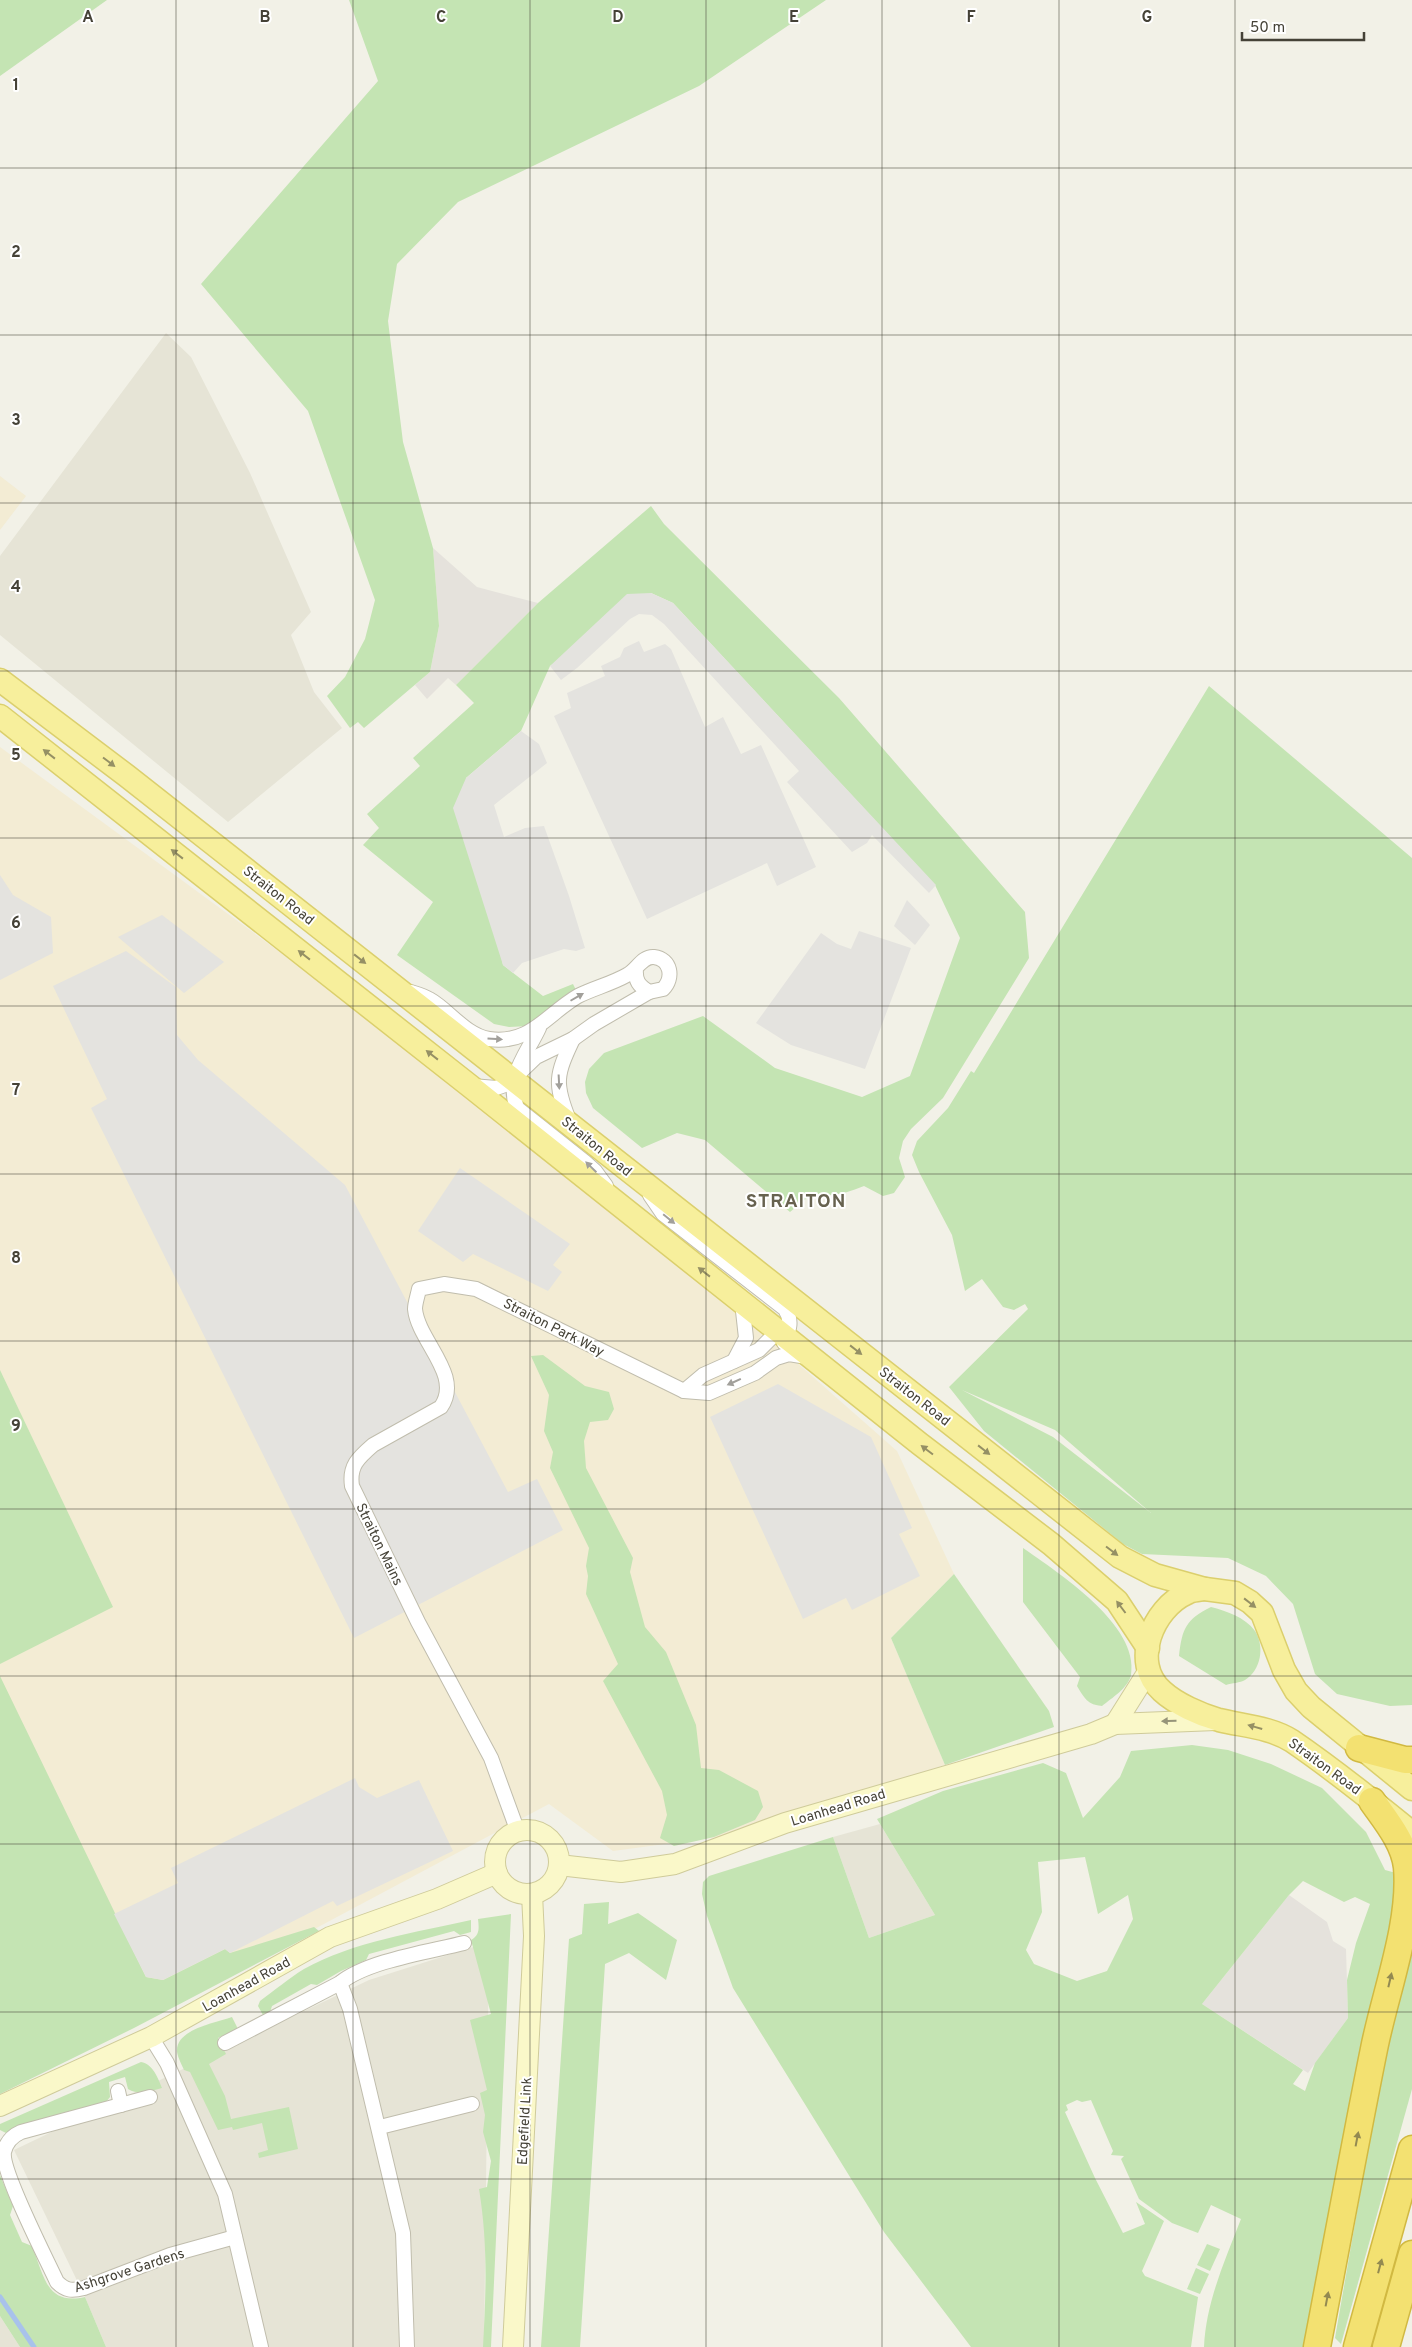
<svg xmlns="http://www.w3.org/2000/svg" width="1412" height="2347" font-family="Overpass,sans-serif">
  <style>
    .residential { fill: #e6e4d6 }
    .commercial { fill: #f3ecd4 }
    .industrial { fill: #e5e2dc }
    .green { fill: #c4e4b3; fill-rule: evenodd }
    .parking { fill: #e4e3df }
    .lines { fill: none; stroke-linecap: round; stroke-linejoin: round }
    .stream { stroke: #a8c2eb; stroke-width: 5 }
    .street-casing { stroke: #c0bdad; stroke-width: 16 }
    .secondary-casing { stroke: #cfcb9a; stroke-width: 22 }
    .primary-casing { stroke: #dbcf6d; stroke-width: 25 }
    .highway-casing { stroke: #d1b942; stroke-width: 29 }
    .street { stroke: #fff; stroke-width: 14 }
    .secondary { stroke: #faf8c9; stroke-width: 20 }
    .primary { stroke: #f7ef9c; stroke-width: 22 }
    .highway { stroke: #f3e171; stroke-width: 26 }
    .oneway { fill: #959064 }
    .oneway2 { fill: #a2a09b }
    .oneway3 { fill: #969479 }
    .oneway4 { fill: #938a51 }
    .grid { fill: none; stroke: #454237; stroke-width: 1; stroke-opacity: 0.55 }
    .labels { text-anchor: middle; stroke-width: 4; stroke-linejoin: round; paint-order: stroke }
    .street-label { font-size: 14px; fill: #454237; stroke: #fff }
    .district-label { font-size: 19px; font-weight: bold; letter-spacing: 1px; fill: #67624f; stroke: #fff }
    .grid-label { font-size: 16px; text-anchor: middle; font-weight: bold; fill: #454237; stroke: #fff; stroke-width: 4; stroke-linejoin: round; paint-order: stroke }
  </style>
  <rect width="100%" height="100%" fill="#f2f1e7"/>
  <!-- residential -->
  <g class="residential">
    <path d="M 166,333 L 191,357 L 250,473 L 311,612 L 291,635 L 314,692 L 342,728 L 228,822 L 0,635 L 0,556 Z"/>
    <path d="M 880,1824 L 935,1915 L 869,1938 L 833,1837 Z"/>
    <path d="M 489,1942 L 484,2347 L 106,2347 L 85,2297 L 14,2150 L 369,1980 Z"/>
    <path d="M 0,2316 L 20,2347 L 0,2347 Z"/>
  </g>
  <!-- commercial -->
  <g class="commercial">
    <path d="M 0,476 L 26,496 L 0,530 Z"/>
    <path d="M 0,747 L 307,972 L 745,1317 L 897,1451 L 954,1574 L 891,1638 L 945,1765 L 725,1836 L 613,1851 L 549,1804 L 155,2014 L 0,1714 Z"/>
  </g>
  <!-- industrial -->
  <g class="industrial">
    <path d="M 433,548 L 477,587 L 538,603 L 456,685 L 448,678 L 427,699 L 415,685 L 430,672 L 439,626 Z"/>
    <path d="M 1289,1895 L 1327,1922 L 1333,1941 L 1346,1949 L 1348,2018 L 1308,2073 L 1202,2004 Z"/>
  </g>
  <!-- green -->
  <g class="green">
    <path d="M 0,0 L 107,0 L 0,76 Z"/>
    <path d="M 349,0 L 826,0 L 699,86 L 458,202 L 397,264 L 388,321 L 403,442 L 433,548 L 439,626 L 430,672 L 364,728 L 358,722 L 350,728 L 327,696 L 345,677 L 365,639 L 375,600 L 308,411 L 201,284 L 378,81 Z"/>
    <path d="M 651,506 L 664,524 L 839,698 L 1025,912 L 1029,958 L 943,1098 L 911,1129 L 903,1141 L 899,1158 L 905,1177 L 894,1193 L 883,1196 L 864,1186 C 847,1193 830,1198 813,1193 L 790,1212 L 705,1140 L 677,1133 L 642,1148 L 593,1108 L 586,1093 L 585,1082 L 589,1069 L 604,1053 L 703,1016 L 775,1068 L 862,1097 L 910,1076 L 960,938 L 935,885 L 673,603 L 651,593 L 550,666 L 521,731 L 466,778 L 503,965 L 543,996 L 573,984 L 576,990 L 529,1026 L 509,1027 L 494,1024 L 397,955 L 433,902 L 363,845 L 379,828 L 367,814 L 420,766 L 413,758 L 474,703 L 456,685 L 538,603 Z"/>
    <path d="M 1209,686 L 1412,858 L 1412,1705 L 1390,1706 L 1337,1694 L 1315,1674 L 1293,1604 L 1266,1576 L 1228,1558 L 1142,1554 L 1123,1544 L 984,1431 L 949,1387 L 1028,1309 L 1025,1304 L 1014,1310 L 1003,1307 L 982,1279 L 965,1291 L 952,1235 L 919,1172 L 912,1155 L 917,1141 L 948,1108 L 971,1071 L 974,1073 ZM 962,1390 L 1055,1430 L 1151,1513 L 1053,1437 Z"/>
    <path d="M 543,1355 L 585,1386 L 609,1392 L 614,1409 L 608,1420 L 590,1422 L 584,1441 L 586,1468 L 633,1558 L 630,1572 L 645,1627 L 666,1652 L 696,1725 L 701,1768 L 719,1770 L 758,1791 L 763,1807 L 755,1820 L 714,1837 L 674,1846 L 660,1838 L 667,1815 L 662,1791 L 603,1681 L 618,1664 L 586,1594 L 588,1576 L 586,1566 L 589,1548 L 550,1468 L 553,1452 L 544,1431 L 549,1395 L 531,1356 Z"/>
    <path d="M 0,1370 L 113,1607 L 0,1664 Z"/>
    <path d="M 1023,1548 C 1057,1572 1140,1625 1131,1675 C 1128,1688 1112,1698 1102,1706 C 1088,1705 1084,1698 1077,1686 L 1080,1677 L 1023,1602 Z"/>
    <path d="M 954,1574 L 1049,1711 L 1054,1727 L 945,1765 L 891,1638 Z"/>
    <path d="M 1211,1607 C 1226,1611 1245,1617 1255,1631 C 1265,1647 1261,1670 1245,1680 C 1240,1683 1232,1683 1226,1685 L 1179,1656 C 1182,1629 1186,1619 1211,1607 Z"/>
    <path d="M 0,1676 L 146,1977 L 163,1980 L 225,1949 L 230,1953 L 314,1927 L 319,1931 L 134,2028 L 0,2094 Z"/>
    <path d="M 1192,1745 L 1228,1750 L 1271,1764 L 1322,1788 L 1366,1832 L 1385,1870 L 1396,1873 L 1394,1922 L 1307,2347 L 1204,2347 C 1206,2302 1225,2260 1241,2219 L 1211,2205 L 1198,2233 L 1172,2223 L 1139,2199 L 1121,2159 L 1124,2156 L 1111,2155 L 1113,2151 L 1091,2100 L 1082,2102 L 1077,2100 L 1066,2105 L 1068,2110 L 1065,2112 L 1095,2178 L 1123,2233 L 1145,2224 L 1136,2202 L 1164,2221 L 1142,2271 L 1145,2276 L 1198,2297 L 1191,2347 L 971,2347 L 884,2232 L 733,1988 L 707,1916 L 702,1894 L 703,1882 L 709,1876 L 833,1837 L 869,1938 L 935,1915 L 877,1819 L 943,1791 L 1043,1763 L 1066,1773 L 1083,1818 L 1120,1777 L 1131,1751 ZM 1085,1857 L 1098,1914 L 1128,1895 L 1133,1919 L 1107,1971 L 1077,1981 L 1034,1964 L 1026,1950 L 1042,1912 L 1038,1862 ZM 1303,1881 L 1344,1902 L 1355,1897 L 1370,1904 L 1356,1943 L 1347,1980 L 1348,2018 L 1315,2063 L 1305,2091 L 1293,2084 L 1303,2070 L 1202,2004 L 1289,1895 Z"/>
    <path d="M 609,1902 L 608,1924 L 638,1913 L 677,1940 L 666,1980 L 629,1953 L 605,1964 L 580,2347 L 541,2347 L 569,1939 L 582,1934 L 584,1904 Z"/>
    <path d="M 511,1914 L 491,2347 L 483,2347 C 486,2292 488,2244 479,2189 L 487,2187 L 491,2161 L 483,2132 L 485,2115 L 480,2093 L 487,2090 L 470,2020 L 491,2014 L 471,1940 C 480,1935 479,1928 478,1919 Z"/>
    <path d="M 471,1920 L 471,1932 L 460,1935 L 454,1931 L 369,1954 L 366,1960 L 341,1971 L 317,1985 L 311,1984 L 272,2006 L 270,2012 L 263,2015 L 258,2006 L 260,2001 C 274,1991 289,1978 304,1969 C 352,1942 417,1932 471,1920 Z"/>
    <path d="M 1412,1940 L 1412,2089 L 1341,2344 L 1335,2338 L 1376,2103 Z"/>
    <path d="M 232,2017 L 238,2029 L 218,2038 L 226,2054 L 209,2064 L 225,2096 L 231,2119 L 289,2107 L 298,2149 L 259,2158 L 258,2153 L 268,2150 L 262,2123 L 233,2130 L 232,2127 L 218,2130 L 190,2072 L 184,2070 C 182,2065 178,2058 177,2052 C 175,2029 216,2023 232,2017 Z"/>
    <path d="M 141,2062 C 153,2064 158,2078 162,2088 C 150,2091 140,2096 128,2089 L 125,2077 L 109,2082 L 110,2097 L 106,2102 L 14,2128 L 6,2133 L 0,2130 L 0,2124 Z"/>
    <path d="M 0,2175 L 13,2206 L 10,2215 L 22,2242 L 32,2246 C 44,2275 46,2306 85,2297 L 106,2347 L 20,2347 L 0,2316 Z"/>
    <path d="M 1207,2244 L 1220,2249 L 1210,2271 L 1197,2265 Z"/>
    <path d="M 1196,2268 L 1209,2274 L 1200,2294 L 1187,2289 Z"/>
  </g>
  <!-- parking -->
  <g class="parking">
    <path d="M 651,593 L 673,603 L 936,885 L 929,893 L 872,835 L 867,843 L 852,852 L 787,782 L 799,771 L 664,624 L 652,615 L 639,614 L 630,619 L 577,668 L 561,680 L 550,666 L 627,594 Z"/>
    <path d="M 639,641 L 644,652 L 665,644 L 671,649 L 705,727 L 723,717 L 741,754 L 761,745 L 816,867 L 777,886 L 767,863 L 647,919 L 554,716 L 571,708 L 567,693 L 605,676 L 601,666 L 620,657 L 624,648 Z"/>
    <path d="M 521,731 L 539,744 L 547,763 L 494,805 L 504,837 L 525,828 L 544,826 L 569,896 L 585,948 L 576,951 L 564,949 L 522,963 L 513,973 L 503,965 L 453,808 L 466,778 Z"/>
    <path d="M 0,875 L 13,895 L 51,917 L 53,953 L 0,980 Z"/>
    <path d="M 907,900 L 930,925 L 915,945 L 894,926 Z"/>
    <path d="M 162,915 L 224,962 L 184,993 L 118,937 Z"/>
    <path d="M 859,931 L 911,948 L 865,1069 L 791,1045 L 756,1023 L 821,933 L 837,944 L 851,949 Z"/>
    <path d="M 126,951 L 176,987 L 177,1035 L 198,1060 L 345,1185 L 508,1492 L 537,1479 L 563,1530 L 354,1638 L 91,1108 L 107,1099 L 53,986 Z"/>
    <path d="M 460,1168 L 570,1244 L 553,1265 L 562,1272 L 548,1291 L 473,1254 L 463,1262 L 418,1231 Z"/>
    <path d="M 778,1384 L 871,1437 L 912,1528 L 899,1534 L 920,1576 L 852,1610 L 846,1598 L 803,1619 L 710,1417 Z"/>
    <path d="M 355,1778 L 359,1787 L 377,1798 L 419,1780 L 453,1851 L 337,1906 L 333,1901 L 230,1953 L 225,1949 L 163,1980 L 146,1977 L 114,1914 L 178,1883 L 171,1868 Z"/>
  </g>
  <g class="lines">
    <!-- stream -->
    <path class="stream" d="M 0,2297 L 34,2347"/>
    <!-- street casing -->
    <g class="street-casing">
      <g id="street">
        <path d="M 411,992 C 417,994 424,996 429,999 C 449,1010 465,1035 489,1039 C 530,1045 547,1014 578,996 C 594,988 611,984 627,975 C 637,970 642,956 654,957 C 671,959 674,978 663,989 L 649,992 C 639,986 635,981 636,969"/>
        <path d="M 539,1028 C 527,1054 505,1077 517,1108 L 585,1162 L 595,1171 L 606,1186"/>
        <path d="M 472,1086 L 496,1088 L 508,1084 L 536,1057 L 573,1039 L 594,1024 L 649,992"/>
        <path d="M 569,1120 C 554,1083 556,1075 573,1039"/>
        <path d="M 650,1195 L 663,1214 L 785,1309 C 793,1321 789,1330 784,1343"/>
        <path d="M 734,1361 L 746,1338 L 742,1302"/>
        <path d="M 684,1391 L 703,1375 L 759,1350 L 782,1327"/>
        <path d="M 518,1832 L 491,1758 L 418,1622 L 352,1486 C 349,1466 358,1458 373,1445 L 441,1407 C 463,1375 418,1341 415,1309 C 415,1303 418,1295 419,1289 L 444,1284 L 476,1289 L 684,1391 L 709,1393 L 755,1373 L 776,1358 L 789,1354 L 807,1357"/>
        <path d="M 340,1983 L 350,2009 L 403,2233 L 407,2347"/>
        <path d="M 151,2037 L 167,2063 L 225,2194 L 261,2347"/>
        <path d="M 225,2043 L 340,1983 C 367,1961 428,1952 464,1943"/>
        <path d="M 118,2091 L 121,2105"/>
        <path d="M 150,2097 L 21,2132 C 12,2136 6,2143 4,2152 C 1,2171 47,2260 57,2282 C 66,2291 72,2291 84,2288 L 170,2255 L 235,2237"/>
        <path d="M 380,2127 L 472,2104"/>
      </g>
    </g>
    <!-- secondary casing -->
    <g class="secondary-casing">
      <g id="secondary">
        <path d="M 1115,1724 L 1149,1670"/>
        <circle cx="527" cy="1862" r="32"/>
        <path d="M 559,1865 L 621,1872 L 675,1864 L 785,1823 L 1091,1734 L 1115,1724 L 1216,1720"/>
        <path d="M 0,2106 L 151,2037 L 330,1937 L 437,1899 L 497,1873"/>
        <path d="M 513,2347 L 534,1936 L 532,1894"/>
      </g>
    </g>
    <!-- primary casing -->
    <g class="primary-casing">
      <g id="primary">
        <path d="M 0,680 L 127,776 L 1120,1557 L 1155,1575 L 1205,1589 L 1235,1593 L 1250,1602 L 1262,1613 L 1284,1670 L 1296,1691 L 1311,1707 L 1412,1789"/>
        <path d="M 0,716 L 470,1086 L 920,1444 L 1051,1544 L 1117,1601 L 1148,1648"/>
        <path d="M 1205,1589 C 1199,1590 1192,1590 1187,1593 C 1153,1608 1130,1663 1162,1691 C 1176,1704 1201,1715 1219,1720 C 1243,1726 1270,1727 1292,1741 C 1333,1769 1373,1801 1412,1833"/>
      </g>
    </g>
    <!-- highway casing -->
    <g class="highway-casing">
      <g id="highway">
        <path d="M 1359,1748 L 1405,1760 L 1412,1760"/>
        <path d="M 1317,2347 C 1336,2248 1354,2148 1374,2049 C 1385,1993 1412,1924 1407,1867 C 1404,1842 1386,1821 1372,1801"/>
        <path d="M 1357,2347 L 1412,2149"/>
        <path d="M 1386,2347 L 1412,2254"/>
      </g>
    </g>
    <!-- street -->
    <use href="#street" class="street"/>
    <!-- secondary -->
    <use href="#secondary" class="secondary"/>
    <!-- primary -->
    <use href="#primary" class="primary"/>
    <!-- highway -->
    <use href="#highway" class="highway"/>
  </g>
  <!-- one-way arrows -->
  <defs><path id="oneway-solid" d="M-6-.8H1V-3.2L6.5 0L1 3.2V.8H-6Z" transform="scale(1.25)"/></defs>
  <g class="oneway">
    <use href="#oneway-solid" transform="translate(49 754) rotate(-142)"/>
    <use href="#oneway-solid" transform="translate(109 762) rotate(37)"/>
    <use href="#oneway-solid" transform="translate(177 854) rotate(-142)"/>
    <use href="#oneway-solid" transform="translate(304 955) rotate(-142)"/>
    <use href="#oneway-solid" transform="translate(360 959) rotate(38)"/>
    <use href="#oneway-solid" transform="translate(432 1055) rotate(-142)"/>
    <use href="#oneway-solid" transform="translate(704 1272) rotate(-142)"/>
    <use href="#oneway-solid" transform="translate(856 1350) rotate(38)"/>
    <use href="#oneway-solid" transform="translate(927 1450) rotate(-143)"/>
    <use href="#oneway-solid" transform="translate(984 1450) rotate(38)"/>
    <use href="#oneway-solid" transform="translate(1112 1551) rotate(37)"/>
    <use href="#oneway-solid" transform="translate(1250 1603) rotate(38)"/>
    <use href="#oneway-solid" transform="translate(1121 1607) rotate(-127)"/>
    <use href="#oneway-solid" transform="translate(1255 1727) rotate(-164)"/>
  </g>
  <g class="oneway2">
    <use href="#oneway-solid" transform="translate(577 997) rotate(-30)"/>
    <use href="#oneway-solid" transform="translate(495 1039) rotate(3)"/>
    <use href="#oneway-solid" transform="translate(559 1082) rotate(87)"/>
    <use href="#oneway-solid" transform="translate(591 1167) rotate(-136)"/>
    <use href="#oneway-solid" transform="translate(669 1219) rotate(39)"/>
    <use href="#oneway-solid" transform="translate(734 1382) rotate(156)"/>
  </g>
  <use class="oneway3" href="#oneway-solid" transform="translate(1169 1721) rotate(178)"/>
  <g class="oneway4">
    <use href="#oneway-solid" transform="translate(1390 1980) rotate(-77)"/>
    <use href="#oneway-solid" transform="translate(1357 2139) rotate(-79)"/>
    <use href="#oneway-solid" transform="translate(1380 2266) rotate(-75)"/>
    <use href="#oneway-solid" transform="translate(1327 2299) rotate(-79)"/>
  </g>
  <!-- grid -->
  <path class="grid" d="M 176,0 L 176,2347M 353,0 L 353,2347M 530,0 L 530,2347M 706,0 L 706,2347M 882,0 L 882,2347M 1059,0 L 1059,2347M 1235,0 L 1235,2347M 0,168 L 1412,168M 0,335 L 1412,335M 0,503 L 1412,503M 0,671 L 1412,671M 0,838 L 1412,838M 0,1006 L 1412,1006M 0,1174 L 1412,1174M 0,1341 L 1412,1341M 0,1509 L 1412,1509M 0,1676 L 1412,1676M 0,1844 L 1412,1844M 0,2012 L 1412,2012M 0,2179 L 1412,2179"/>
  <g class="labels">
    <!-- street labels -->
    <g class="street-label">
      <text transform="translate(279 895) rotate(38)" y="5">Straiton Road</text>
      <text transform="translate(597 1146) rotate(39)" y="5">Straiton Road</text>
      <text transform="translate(554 1327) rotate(27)" y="5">Straiton Park Way</text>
      <text transform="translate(915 1396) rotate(38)" y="5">Straiton Road</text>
      <text transform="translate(380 1544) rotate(64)" y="5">Straiton Mains</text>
      <text transform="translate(1325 1766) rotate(36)" y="5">Straiton Road</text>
      <text transform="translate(838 1807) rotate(-17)" y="5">Loanhead Road</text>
      <text transform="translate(246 1984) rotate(-29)" y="5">Loanhead Road</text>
      <text transform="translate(524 2121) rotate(-87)" y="5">Edgefield Link</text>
      <text transform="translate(129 2270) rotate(-18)" y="5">Ashgrove Gardens</text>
    </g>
    <!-- district labels -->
    <g class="district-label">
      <text x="796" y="1207">STRAITON</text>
    </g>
  </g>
  <g class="grid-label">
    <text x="88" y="22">A</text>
    <text x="265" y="22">B</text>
    <text x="441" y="22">C</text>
    <text x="618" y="22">D</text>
    <text x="794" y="22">E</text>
    <text x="971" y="22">F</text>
    <text x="1147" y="22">G</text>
    <text x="16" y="90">1</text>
    <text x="16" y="257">2</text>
    <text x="16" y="425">3</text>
    <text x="16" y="592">4</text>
    <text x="16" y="760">5</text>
    <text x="16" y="928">6</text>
    <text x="16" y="1095">7</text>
    <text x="16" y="1263">8</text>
    <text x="16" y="1431">9</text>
  </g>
  <!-- scale -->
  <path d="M1242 32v8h122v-8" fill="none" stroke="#454237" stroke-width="2.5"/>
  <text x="1250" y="32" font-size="15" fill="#454237" stroke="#ffffff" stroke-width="4" paint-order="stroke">50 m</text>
</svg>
